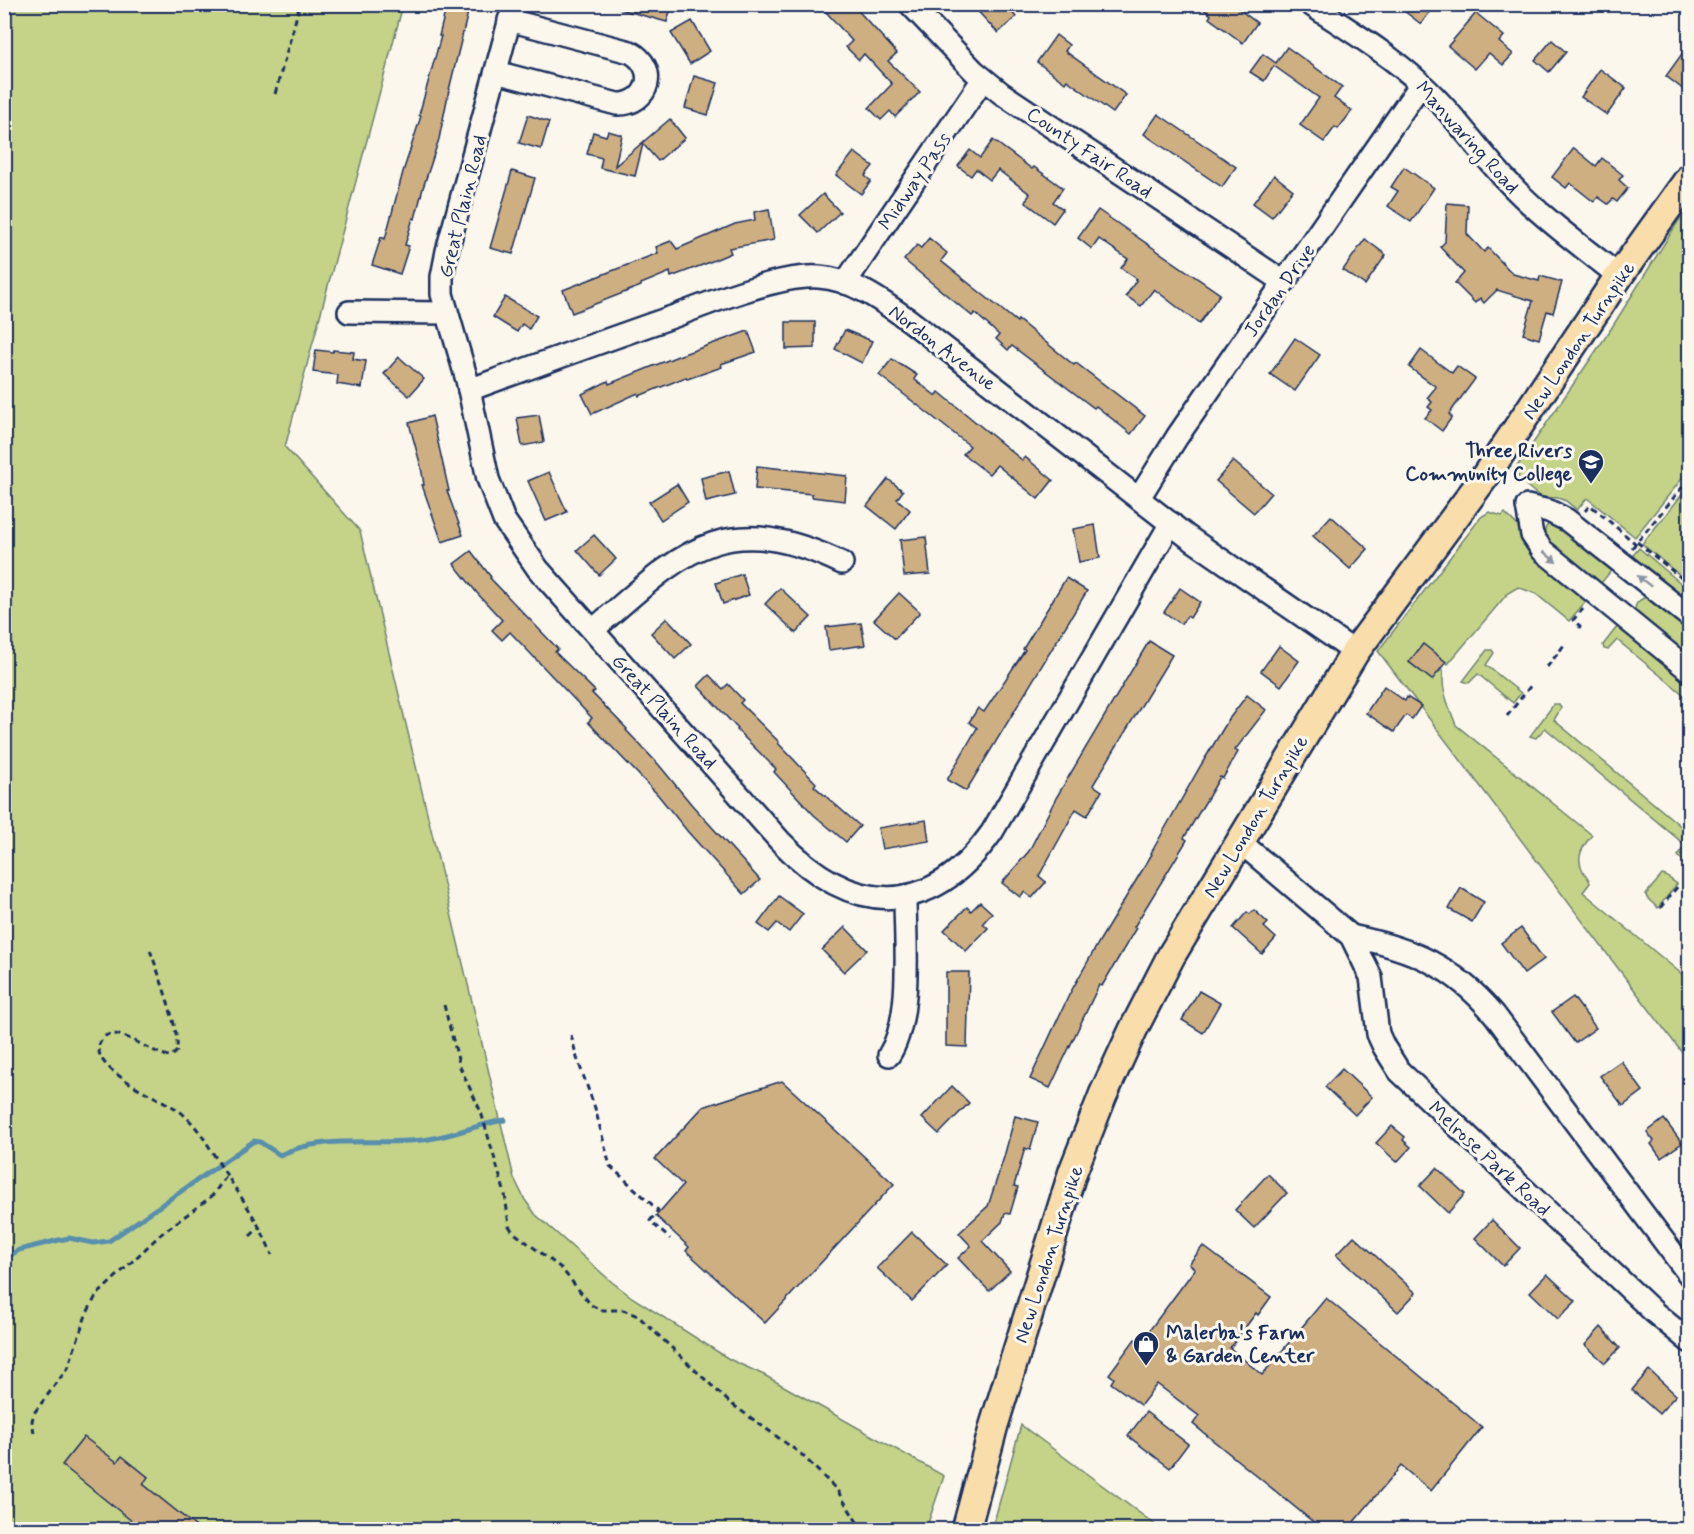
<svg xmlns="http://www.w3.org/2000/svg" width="1694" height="1534" font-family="Mynerve,sans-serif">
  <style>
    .green { fill: #c4d387; stroke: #708172; stroke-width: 1.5 }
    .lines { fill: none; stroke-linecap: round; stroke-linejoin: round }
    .stream { stroke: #598fad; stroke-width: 5 }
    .building { fill: #ceaf82; stroke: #1b2f5e; stroke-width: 1.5 }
    .minor-casing { stroke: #1b2f5e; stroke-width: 26 }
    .major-casing { stroke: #1b2f5e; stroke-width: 32 }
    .path { stroke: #1b2f5e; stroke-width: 3; stroke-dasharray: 6 4.5; stroke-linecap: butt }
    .minor { stroke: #fbf7ec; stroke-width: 21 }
    .major { stroke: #f9deab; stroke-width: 27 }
    .oneway { fill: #8b93a5 }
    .labels { text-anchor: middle; stroke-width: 6; stroke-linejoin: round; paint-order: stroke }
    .street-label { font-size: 20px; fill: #1b2f5e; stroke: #fbf7ec }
    .poi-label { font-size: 20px; font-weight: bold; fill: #1b2f5e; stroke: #fbf7ec; text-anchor: end }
  </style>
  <rect width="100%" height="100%" fill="#fbf7ec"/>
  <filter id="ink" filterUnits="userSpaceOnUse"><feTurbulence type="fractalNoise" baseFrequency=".0167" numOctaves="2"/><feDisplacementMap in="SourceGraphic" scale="12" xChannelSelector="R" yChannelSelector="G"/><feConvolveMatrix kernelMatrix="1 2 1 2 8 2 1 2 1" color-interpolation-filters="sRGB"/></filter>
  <g filter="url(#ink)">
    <!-- green -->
    <g class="green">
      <path d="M 4,5 L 403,5 L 285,447 L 360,531 L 514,1178 L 525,1200 L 536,1215 L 612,1282 L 633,1298 L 729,1359 L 764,1375 L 944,1476 L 926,1529 L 5,1529 Z"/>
      <path d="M 1689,204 L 1689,470 L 1635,537 L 1587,498 L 1577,510 L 1566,501 L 1558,498 L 1542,497 L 1535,493 L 1519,479 L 1516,468 L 1609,332 Z"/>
      <path d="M 1689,486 L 1689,583 L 1642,544 Z"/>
      <path d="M 1489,512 L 1502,516 L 1505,513 L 1518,526 L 1523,543 L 1531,553 L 1588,599 L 1569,621 L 1536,594 L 1518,587 L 1508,593 L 1448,664 L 1423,644 L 1409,662 L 1431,679 L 1438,672 L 1443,670 C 1441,690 1449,707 1456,725 L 1592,835 C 1583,846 1575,857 1583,871 C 1586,876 1589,878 1590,883 L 1583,892 L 1689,980 L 1689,1062 L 1378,651 L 1481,517 Z"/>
      <path d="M 1552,522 L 1615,566 L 1598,587 L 1543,536 L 1546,527 Z"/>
      <path d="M 1639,548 L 1689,590 L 1689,607 L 1630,559 Z"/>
      <path d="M 1647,597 L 1654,599 L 1689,627 L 1689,663 L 1635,616 C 1634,606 1636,600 1647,597 Z"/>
      <path d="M 1617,627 L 1621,627 L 1689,683 L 1689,699 L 1617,640 L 1608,650 L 1604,649 L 1603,645 Z"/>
      <path d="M 1487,650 L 1492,650 L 1494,653 L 1486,665 L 1521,693 L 1513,703 L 1478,674 L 1469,683 L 1463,681 Z"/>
      <path d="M 1554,704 L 1559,704 L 1561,708 L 1554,720 L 1689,833 L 1689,867 L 1678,856 L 1685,845 L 1545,728 L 1536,738 L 1530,736 Z"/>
      <path d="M 1662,875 L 1666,876 L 1677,884 L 1658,908 L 1647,898 L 1646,894 Z"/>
      <path d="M 1021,1425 L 1161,1529 L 992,1529 Z"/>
    </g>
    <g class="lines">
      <!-- stream -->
      <path class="stream" d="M 4,1259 L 19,1250 L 59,1240 L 69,1238 L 93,1243 L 109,1241 L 254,1141 L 260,1142 L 280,1155 C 324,1133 381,1147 429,1139 C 455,1135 479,1124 505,1120"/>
    </g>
    <!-- building -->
    <g class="building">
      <path d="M 447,4 L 470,4 L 449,90 L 439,139 L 423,188 L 415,219 L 413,218 L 405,245 L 409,246 L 400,274 L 372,265 L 381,237 L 385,239 L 403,172 L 421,116 L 419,115 L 441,36 L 439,36 Z"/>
      <path d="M 619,4 L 672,4 L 667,22 L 619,9 Z"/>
      <path d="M 819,4 L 852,4 L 897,53 L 888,61 L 920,92 L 895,117 L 890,111 L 881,120 L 869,108 L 892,84 L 864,54 L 859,60 L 846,47 L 852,41 Z"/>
      <path d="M 971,4 L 1005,4 L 1016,17 L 998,33 Z"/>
      <path d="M 1197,4 L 1232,4 L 1257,23 L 1243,43 L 1209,18 L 1211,15 Z"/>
      <path d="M 1395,4 L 1436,4 L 1421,24 Z"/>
      <path d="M 1476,13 L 1504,36 L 1499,42 L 1513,54 L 1503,65 L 1489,53 L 1475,69 L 1448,46 Z"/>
      <path d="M 692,21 L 710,51 L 690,64 L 671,33 Z"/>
      <path d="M 1056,35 L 1069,45 L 1065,51 L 1126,95 L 1113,113 L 1067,80 L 1065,83 L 1037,62 Z"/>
      <path d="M 1552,40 L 1566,52 L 1549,72 L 1535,60 Z"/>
      <path d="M 1689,44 L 1689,83 L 1684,90 L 1666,76 Z"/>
      <path d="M 1287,47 L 1342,87 L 1334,98 L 1352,111 L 1338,129 L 1335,127 L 1324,142 L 1300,125 L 1319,98 L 1274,66 L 1264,81 L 1250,72 L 1263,54 L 1276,63 Z"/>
      <path d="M 1600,69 L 1626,88 L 1607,115 L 1581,97 Z"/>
      <path d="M 694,76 L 718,83 L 708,115 L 685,108 Z"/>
      <path d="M 1158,114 L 1236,167 L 1222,187 L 1144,134 Z"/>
      <path d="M 528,115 L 549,122 L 541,149 L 519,143 Z"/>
      <path d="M 670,119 L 685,138 L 658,161 L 643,144 L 635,176 L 600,168 L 602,158 L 587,154 L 593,132 L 606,136 L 608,131 L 622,135 L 615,166 Z"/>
      <path d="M 993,140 L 1032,169 L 1034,167 L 1063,188 L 1053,202 L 1063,209 L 1053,223 L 1025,202 L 1030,194 L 998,170 L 990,180 L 976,169 L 971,176 L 958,166 L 970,150 L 980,158 Z"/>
      <path d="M 1574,148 L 1596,166 L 1602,158 L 1623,175 L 1619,180 L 1628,188 L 1617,202 L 1613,199 L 1608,204 L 1598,197 L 1594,202 L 1570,183 L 1566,188 L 1552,177 Z"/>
      <path d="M 854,152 L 873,166 L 865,176 L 871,181 L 861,194 L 836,175 Z"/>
      <path d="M 1404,167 L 1434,188 L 1411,222 L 1388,206 L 1398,191 L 1391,187 Z"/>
      <path d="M 512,171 L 535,178 L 513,254 L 490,248 Z"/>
      <path d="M 1274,175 L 1293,190 L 1272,217 L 1253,203 Z"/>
      <path d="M 823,194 L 840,212 L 818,233 L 800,215 Z"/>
      <path d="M 1447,203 L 1468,205 L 1467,234 L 1484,252 L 1488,248 L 1513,274 L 1539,281 L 1540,276 L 1562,282 L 1553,313 L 1547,311 L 1539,339 L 1523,334 L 1533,301 L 1497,290 L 1484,303 L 1480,298 L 1475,303 L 1455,283 L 1464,273 L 1440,247 L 1445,242 Z"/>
      <path d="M 769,209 L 774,240 L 729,248 L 731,253 L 705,264 L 671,277 L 670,272 L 641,284 L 641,286 L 572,313 L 563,290 L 658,253 L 656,247 L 671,241 L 677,249 L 735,224 L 755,220 L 754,212 Z"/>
      <path d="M 1098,210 L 1220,294 L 1199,324 L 1154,289 L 1141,306 L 1126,296 L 1137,279 L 1121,268 L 1128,259 L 1099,239 L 1092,249 L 1078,238 Z"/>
      <path d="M 929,238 L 947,253 L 941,261 L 1001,309 L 1017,322 L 1018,320 L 1074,365 L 1076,363 L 1145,416 L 1131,434 L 1096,406 L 1094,408 L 1012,346 L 1008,350 L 996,339 L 999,335 L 975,313 L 972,316 L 904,260 L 917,245 L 921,248 Z"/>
      <path d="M 1365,239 L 1386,255 L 1365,285 L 1343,270 Z"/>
      <path d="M 505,297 L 537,316 L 529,329 L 522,324 L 517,332 L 493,317 Z"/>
      <path d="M 786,322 L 815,322 L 815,348 L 786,349 Z"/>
      <path d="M 845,330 L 872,341 L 862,363 L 835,349 Z"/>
      <path d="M 748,331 L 756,352 L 721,364 L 722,367 L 687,379 L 686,377 L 639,396 L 638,393 L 592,414 L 582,394 L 608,381 L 609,384 L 678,356 Z"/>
      <path d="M 1295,338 L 1320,355 L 1295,391 L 1270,374 Z"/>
      <path d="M 316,350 L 333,352 L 333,350 L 354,352 L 353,359 L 366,361 L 362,388 L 337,384 L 338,375 L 313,372 Z"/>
      <path d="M 1421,350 L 1452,373 L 1457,366 L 1475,379 L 1449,414 L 1452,417 L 1442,431 L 1425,418 L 1432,410 L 1428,407 L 1432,402 L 1427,398 L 1436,387 L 1409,367 Z"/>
      <path d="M 399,357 L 424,379 L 409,396 L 384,374 Z"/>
      <path d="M 892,359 L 917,375 L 914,379 L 936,396 L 939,392 L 1022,460 L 1025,457 L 1053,480 L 1038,499 L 997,465 L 989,474 L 963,454 L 970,446 L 879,375 Z"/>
      <path d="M 539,415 L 544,442 L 522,446 L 517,418 Z"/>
      <path d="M 432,416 L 449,491 L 447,491 L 463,535 L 442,542 L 422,485 L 424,485 L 421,467 L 409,423 Z"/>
      <path d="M 1233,461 L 1271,493 L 1254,513 L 1216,481 Z"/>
      <path d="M 757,466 L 847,476 L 845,501 L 812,497 L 812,494 L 755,489 Z"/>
      <path d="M 729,471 L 735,495 L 706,502 L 701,478 Z"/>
      <path d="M 549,472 L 567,512 L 546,521 L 528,481 Z"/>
      <path d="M 888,479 L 903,491 L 897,499 L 910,510 L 896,529 L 867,506 Z"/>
      <path d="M 677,484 L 688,502 L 661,520 L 649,502 Z"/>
      <path d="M 1331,516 L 1368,549 L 1350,569 L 1313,536 Z"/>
      <path d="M 1095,525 L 1100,558 L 1079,562 L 1073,529 Z"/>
      <path d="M 594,535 L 616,559 L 599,575 L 577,550 Z"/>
      <path d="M 926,537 L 930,574 L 904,576 L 900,540 Z"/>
      <path d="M 471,551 L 491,577 L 490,578 L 558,649 L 555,652 L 595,691 L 592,693 L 627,729 L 626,730 L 659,765 L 692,805 L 760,880 L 744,894 L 688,832 L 658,795 L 588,722 L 592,718 L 510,632 L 502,640 L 492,630 L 502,620 L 477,593 L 454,564 Z"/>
      <path d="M 742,574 L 749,595 L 723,604 L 716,583 Z"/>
      <path d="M 1066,578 L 1087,591 L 966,791 L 947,780 L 977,728 L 969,722 L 978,708 L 984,712 L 1025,650 L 1023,649 Z"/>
      <path d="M 780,588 L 811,617 L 796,633 L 765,604 Z"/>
      <path d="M 1180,588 L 1200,602 L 1190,618 L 1187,616 L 1181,624 L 1164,612 Z"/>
      <path d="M 899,593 L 920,612 L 895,639 L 874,620 Z"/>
      <path d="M 667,618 L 691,644 L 675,659 L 651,633 Z"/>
      <path d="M 861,623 L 865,645 L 829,650 L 826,627 Z"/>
      <path d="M 1149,641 L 1172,655 L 1093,785 L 1102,791 L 1087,816 L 1076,809 L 1039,876 L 1046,882 L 1032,898 L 1024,892 L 1020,897 L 1002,883 L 1029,851 L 1056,798 Z"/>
      <path d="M 1423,644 L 1446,662 L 1432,680 L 1409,662 Z"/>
      <path d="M 1279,646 L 1299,661 L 1281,686 L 1261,671 Z"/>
      <path d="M 709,675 L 723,689 L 728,684 L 743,700 L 740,703 L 779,742 L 778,743 L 816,783 L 814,786 L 860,826 L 846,842 L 814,815 L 774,772 L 776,769 L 737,730 L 738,729 L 698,686 Z"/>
      <path d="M 1384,686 L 1405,701 L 1407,697 L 1421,706 L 1412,719 L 1406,715 L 1394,732 L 1366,713 Z"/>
      <path d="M 1247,695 L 1266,710 L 1235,750 L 1238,752 L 1223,778 L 1220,777 L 1184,838 L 1187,840 L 1134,927 L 1136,928 L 1102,986 L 1099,985 L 1050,1088 L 1030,1079 L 1069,995 L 1100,940 L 1152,854 L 1151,853 L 1201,765 L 1229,719 Z"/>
      <path d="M 926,820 L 929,841 L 882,849 L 878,828 Z"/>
      <path d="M 1461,888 L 1484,902 L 1472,922 L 1449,909 Z"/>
      <path d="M 779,896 L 803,914 L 789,932 L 777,923 L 769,932 L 758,924 Z"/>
      <path d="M 980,902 L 992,913 L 983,923 L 988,928 L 966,951 L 944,930 L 967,907 L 971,911 Z"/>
      <path d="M 1254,910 L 1268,923 L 1264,927 L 1276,938 L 1262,954 L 1233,928 L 1247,912 L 1250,914 Z"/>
      <path d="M 845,927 L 867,950 L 844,972 L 822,950 Z"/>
      <path d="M 1521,928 L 1544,959 L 1524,974 L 1501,943 Z"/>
      <path d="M 946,972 L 969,972 L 967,1047 L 946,1046 Z"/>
      <path d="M 1199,991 L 1220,1003 L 1203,1033 L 1182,1020 Z"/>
      <path d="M 1573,997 L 1596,1028 L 1575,1043 L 1552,1012 Z"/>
      <path d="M 1621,1061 L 1643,1091 L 1623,1106 L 1600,1076 Z"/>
      <path d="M 1342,1069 L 1372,1097 L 1355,1115 L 1325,1087 Z"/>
      <path d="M 782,1081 L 894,1184 L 765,1323 L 686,1251 L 689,1247 L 656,1216 L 683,1185 L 655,1159 L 703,1107 Z"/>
      <path d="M 952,1086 L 969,1103 L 939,1134 L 922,1118 Z"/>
      <path d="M 1015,1116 L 1038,1122 L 1030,1150 L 1025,1148 L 1014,1186 L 1018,1187 L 1010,1214 L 1005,1213 L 1002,1222 L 982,1241 L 1010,1271 L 989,1291 L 958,1258 L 971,1246 L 959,1233 L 988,1206 L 1004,1157 Z"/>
      <path d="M 1664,1119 L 1682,1143 L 1661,1158 L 1651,1144 L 1654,1141 L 1647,1132 Z"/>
      <path d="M 1392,1126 L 1405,1137 L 1403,1140 L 1411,1147 L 1397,1162 L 1376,1143 Z"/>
      <path d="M 1437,1168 L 1465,1194 L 1448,1213 L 1420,1186 Z"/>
      <path d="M 1268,1174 L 1287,1193 L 1254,1228 L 1235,1210 Z"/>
      <path d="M 1492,1220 L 1520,1248 L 1503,1266 L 1475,1238 Z"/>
      <path d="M 912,1232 L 947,1265 L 912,1301 L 877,1268 Z"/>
      <path d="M 1354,1236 L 1416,1293 L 1398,1312 L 1336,1255 Z"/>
      <path d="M 1203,1246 L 1271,1297 L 1258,1315 L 1256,1313 L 1230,1348 L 1262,1375 L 1326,1298 L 1482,1427 L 1431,1491 L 1401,1466 L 1347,1530 L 1323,1530 L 1193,1424 L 1199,1416 L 1157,1384 L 1141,1405 L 1111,1383 L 1114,1378 L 1109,1374 L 1135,1339 L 1140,1343 L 1195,1269 L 1189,1264 Z"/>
      <path d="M 1547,1274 L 1576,1301 L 1558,1319 L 1530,1292 Z"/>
      <path d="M 1601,1327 L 1620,1348 L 1605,1363 L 1585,1345 Z"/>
      <path d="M 1649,1370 L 1676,1395 L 1659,1414 L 1632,1390 Z"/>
      <path d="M 1146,1412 L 1188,1444 L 1170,1468 L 1128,1436 Z"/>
      <path d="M 84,1437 L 117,1462 L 122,1456 L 148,1477 L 143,1484 L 200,1530 L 143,1530 L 62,1465 Z"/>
    </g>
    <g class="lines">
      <!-- minor casing -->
      <g class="minor-casing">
        <g id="minor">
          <path d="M 514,4 L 447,251 L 442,277 L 442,294 L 467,380 L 488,479 L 504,520 L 538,569 L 780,841 C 851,915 929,921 992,832 L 1171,523"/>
          <path d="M 910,4 L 974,71 L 1001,93 L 1284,282"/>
          <path d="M 1310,4 C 1347,29 1386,52 1419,82 C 1452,111 1477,149 1507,181 C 1541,217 1581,246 1619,276"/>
          <path d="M 496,72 L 617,104 C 650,105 659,67 630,52 L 509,20"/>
          <path d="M 845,283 L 983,79"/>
          <path d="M 349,312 L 447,313"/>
          <path d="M 469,390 C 537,365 606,340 675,316 C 711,302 782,274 819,277 C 852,279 882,301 909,320 L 1188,537 L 1355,652"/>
          <path d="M 1139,498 L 1177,437 L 1421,84"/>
          <path d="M 1690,617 L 1567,520 L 1549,511 L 1527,506 L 1532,535 L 1542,550 L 1690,671"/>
          <path d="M 593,630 C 680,555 721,505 842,563"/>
          <path d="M 1239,841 L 1351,936 L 1371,977 L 1378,1034 L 1384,1047 L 1399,1071 L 1655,1313 L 1690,1342"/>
          <path d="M 1351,936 C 1413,949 1452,965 1494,1014 L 1690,1276"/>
          <path d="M 889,1055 C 913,1018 905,941 905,896"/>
        </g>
      </g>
      <!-- major casing -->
      <g class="major-casing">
        <path id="major" d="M 966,1530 L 994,1425 L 1073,1171 L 1103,1095 L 1133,1030 L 1171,956 L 1355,652 L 1486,475 L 1619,276 L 1690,177"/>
      </g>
      <!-- path -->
      <g class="path">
        <path d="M 275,94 L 300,4"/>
        <path d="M 1585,511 L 1590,505 L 1636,544"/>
        <path d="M 1637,542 L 1690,585"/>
        <path d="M 1632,548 L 1690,478"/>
        <path d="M 1579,628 L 1580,626 L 1573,620 L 1583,609"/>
        <path d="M 1547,667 L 1565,644"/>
        <path d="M 1507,716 L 1532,684"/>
        <path d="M 1660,908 L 1678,886"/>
        <path d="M 150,950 C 158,972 180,1031 177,1051 L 172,1056 C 153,1057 115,1021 102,1039 C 82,1068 160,1097 178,1110 C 198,1125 209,1147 222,1168 C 241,1197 260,1223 272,1255"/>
        <path d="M 444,1005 L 460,1067 L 481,1112 L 505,1194 L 509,1226 L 513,1232 L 561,1268 L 591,1305 L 601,1310 L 623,1310 L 638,1316 L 729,1402 L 801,1454 L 837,1490 L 862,1530"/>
        <path d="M 571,1035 L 577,1058 L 595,1108 L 610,1166 L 658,1210 L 650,1221 L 670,1239"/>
        <path d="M 250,1236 L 260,1227"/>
        <path d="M 34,1433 L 32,1421 L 34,1413 L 68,1368 L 86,1315 L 96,1296 L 161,1234 L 212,1196 L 227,1175"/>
      </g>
      <!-- minor -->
      <use href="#minor" class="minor"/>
      <!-- major -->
      <use href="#major" class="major"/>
    </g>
    <!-- one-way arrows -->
    <defs><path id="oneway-solid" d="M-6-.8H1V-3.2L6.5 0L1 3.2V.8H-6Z" transform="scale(1.5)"/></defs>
    <g class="oneway">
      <use href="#oneway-solid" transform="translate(1550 557) rotate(40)"/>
      <use href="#oneway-solid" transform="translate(1644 581) rotate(-142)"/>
    </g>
  </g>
  <!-- icons -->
  <defs>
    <g id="university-pin" transform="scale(1.35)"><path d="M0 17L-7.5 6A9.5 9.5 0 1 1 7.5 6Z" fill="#1b2f5e" stroke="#fbf7ec"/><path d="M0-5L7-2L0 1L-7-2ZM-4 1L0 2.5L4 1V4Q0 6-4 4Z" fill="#fff"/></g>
    <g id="shop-pin" transform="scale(1.35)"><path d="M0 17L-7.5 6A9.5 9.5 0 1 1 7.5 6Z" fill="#1b2f5e" stroke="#fbf7ec"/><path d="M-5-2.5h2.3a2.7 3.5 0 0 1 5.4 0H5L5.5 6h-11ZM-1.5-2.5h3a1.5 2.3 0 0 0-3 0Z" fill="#fff"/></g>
  </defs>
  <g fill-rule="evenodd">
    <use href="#university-pin" x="1591" y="462"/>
    <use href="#shop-pin" x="1146" y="1344"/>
  </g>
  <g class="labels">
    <!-- street labels -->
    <g class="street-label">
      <text transform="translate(1468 137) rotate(48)" y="7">Manwaring Road</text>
      <text transform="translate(1090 152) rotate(34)" y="7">County Fair Road</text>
      <text transform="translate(914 181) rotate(-56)" y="7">Midway Pass</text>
      <text transform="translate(462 206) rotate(-76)" y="7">Great Plain Road</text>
      <text transform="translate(1279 290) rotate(-55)" y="7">Jordan Drive</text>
      <text transform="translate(1578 340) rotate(-56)" y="7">New London Turnpike</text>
      <text transform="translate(943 347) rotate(37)" y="7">Nordon Avenue</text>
      <text transform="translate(665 711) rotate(48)" y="7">Great Plain Road</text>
      <text transform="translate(1255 816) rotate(-59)" y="7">New London Turnpike</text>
      <text transform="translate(1490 1158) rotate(43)" y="7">Melrose Park Road</text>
      <text transform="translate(1048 1254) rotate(-72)" y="7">New London Turnpike</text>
    </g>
    <!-- poi labels -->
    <g class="poi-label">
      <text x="1572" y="457">Three Rivers<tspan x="1572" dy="23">Community College</tspan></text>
      <text x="1166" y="1339" text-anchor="start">Malerba's Farm<tspan x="1166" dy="23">&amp; Garden Center</tspan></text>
    </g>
  </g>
  <!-- margin -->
  <rect width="1694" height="1534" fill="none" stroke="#fbf7ec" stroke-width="24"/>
  <rect x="12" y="12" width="1670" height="1510" fill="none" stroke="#1b2f5e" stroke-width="2" filter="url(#ink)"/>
</svg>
